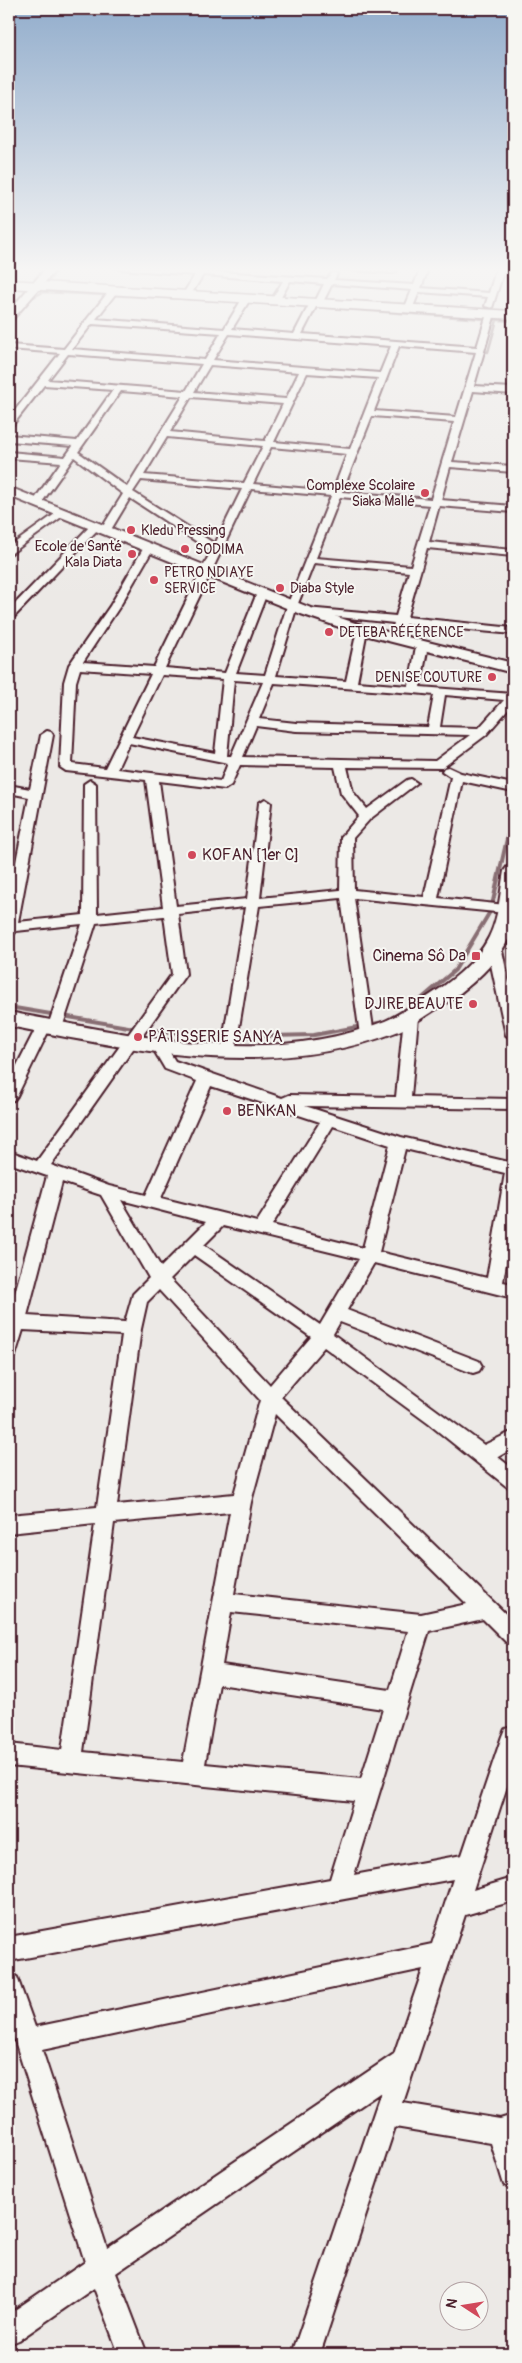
<svg xmlns="http://www.w3.org/2000/svg" width="522" height="2363" viewBox="0 0 522 2363" font-family="Pangolin,sans-serif">
  <style>
    .lines { fill: none; stroke-linecap: round; stroke-linejoin: round }
    .stream-far1 { stroke: #886e73; stroke-width: 2.5 }
    .stream { stroke: #886e73; stroke-width: 4 }
    .minor-casing { stroke: #4a1f2b; stroke-width: 4 }
    .secondary-casing { stroke: #4a1f2b; stroke-width: 4 }
    .trunk-casing { stroke: #4a1f2b; stroke-width: 3 }
    .minor { fill: #f6f6f2; fill-rule: evenodd }
    .secondary { fill: #f6f6f2; fill-rule: evenodd }
    .trunk { fill: #f6f6f2; fill-rule: evenodd }
    .poi-dot { fill: #d1495b; stroke: #f6f6f2; stroke-width: 2 }
    .labels { text-anchor: middle; dominant-baseline: central; stroke-width: 4; stroke-linejoin: round; paint-order: stroke }
    .far-poi-label { font-size: 14px; fill: #4a1f2b; stroke: #f6f6f2; text-anchor: start }
    .poi-label { font-size: 16px; fill: #4a1f2b; stroke: #f6f6f2; text-anchor: start }
  </style>
  <rect width="100%" height="100%" fill="#ece9e6"/>
  <filter id="ink" filterUnits="userSpaceOnUse"><feTurbulence type="fractalNoise" baseFrequency=".02" numOctaves="2"/><feDisplacementMap in="SourceGraphic" scale="10" xChannelSelector="R" yChannelSelector="G"/><feConvolveMatrix kernelMatrix="1 2 1 2 8 2 1 2 1" color-interpolation-filters="sRGB"/></filter>
  <g filter="url(#ink)">
    <g class="lines">
      <path class="stream-far1" d="M23,281L40,282
        M33,281L46,267
        M47,283L60,267
        M120,287L458,307
        M23,307L32,298L43,292L226,301L513,321
        M9,323L16,315
        M478,351L488,352L497,320"/>
      <path class="stream" d="M9,1007L134,1028L220,1037L314,1035L389,1021
        M412,1007L455,970L491,910L513,812"/>
      <g class="minor-casing">
        <path id="minor" d="M116,267L198,270L200,267H208L205,271L327,279L333,272L337,274L334,280L414,285L421,267H429L421,288L489,293L497,267H505L492,308L485,306L488,297L419,292L413,307L409,309L405,307L412,290L332,284L323,302L319,304L315,302L324,284L290,281L279,301H276L272,299L283,281L203,275L190,296H187L183,294L195,275L120,269Z
          M334,267H369L397,271L393,273L338,269Z
          M109,291L116,293L96,319L224,329L242,299H245L249,301L232,329L294,334L309,305L313,303L317,305L302,334L477,347L486,317L490,315L494,317L474,386L513,388V394L473,391L452,462L513,466V472L450,467L441,500L513,506V512L439,506L429,542L513,550V556L427,548L407,617L513,628V634L405,624L401,639L395,642L389,639L394,623L302,613L301,611L306,608L396,616L409,572L314,563L297,606L276,676L346,681L357,630L362,627L367,630L357,682L409,686L416,646L422,643L428,646L420,687L513,694V704L486,735L442,768L347,767L353,792L367,809L407,780L411,779L417,783L370,819L353,838L354,890L424,897L451,777L442,771L444,768L448,767L461,773L513,784V792L462,781L438,898L506,905L513,909L506,913L354,898L374,1035L367,1040L360,1035L341,898L259,906L235,1052L228,1057L221,1052L245,907L178,914L186,974L51,1165L109,1186L146,1195L197,1081L165,1069L152,1047L159,1042L164,1043L175,1061L282,1098L289,1095L396,1097L404,1017L411,1012L418,1017L411,1097L513,1099V1109L305,1106L401,1137L513,1163V1220L503,1282L513,1284V1298L374,1263L347,1310L479,1361L482,1366L479,1371L473,1373L467,1371L340,1322L333,1334L484,1445L513,1431V1448L498,1457L513,1469V1488L506,1486L429,1424L324,1347L281,1397L513,1621V1645L506,1642L483,1619L429,1631L354,1875L462,1855L502,1736L505,1729L513,1726V1768L473,1890L513,1878V1901L465,1915L403,2103L500,2119L513,2115V2189L504,2185L491,2143L395,2127L320,2354H292L381,2092L116,2273L147,2354H119L94,2288L19,2340L9,2344V2314L85,2262L9,2022V1973L17,1977L35,2027L432,1944L453,1879L9,1961V1937L330,1879L354,1801L9,1766V1744L62,1750L95,1524L9,1533V1515L97,1507L122,1335L23,1330L15,1356L9,1358V1315L47,1176L9,1163V1151L37,1161L172,974L164,916L96,923L62,1028L55,1033L49,1030L17,1096L14,1100L9,1101V1081L37,1026L44,1021L49,1023L82,924L16,931L14,934L9,935V897L29,797L9,793V785L30,789L41,735L47,731L51,732L53,735L18,922L83,915L84,784L90,780L96,784L97,914L163,907L146,780L66,771L60,767L64,682L69,665L110,606L143,549L148,546L153,549L120,606L83,662L154,667L211,551L130,498L109,533H101L100,531L123,494L74,457L40,505H34L32,503L61,462L9,458V452L65,457L73,446L9,441V435L77,441L113,390L44,385L12,426L9,427V418L60,353L9,349V345L64,349ZM92,324L221,333L205,360L72,349ZM229,334L391,346L380,373L213,360ZM399,346L476,352L456,417L374,411ZM68,354L202,364L186,391L48,380ZM210,365L299,372L286,399L194,392ZM307,373L378,378L350,449L274,442ZM121,391L183,396L127,487L78,452ZM191,397L283,404L265,441L170,432ZM372,416L454,422L431,499L342,492ZM167,437L263,446L244,483L144,475ZM271,447L347,454L333,491L253,484ZM141,480L242,489L215,544L133,492ZM251,489L331,496L287,606L265,675L236,673L267,593L262,590L257,593L225,673L165,668ZM340,497L430,505L411,566L316,558ZM80,669L151,674L105,768L72,764L76,682ZM162,675L223,679L215,753L132,737ZM234,680L263,682L231,756H227ZM274,683L414,693L434,695L428,727L296,723L259,719ZM445,695L504,700L479,728L440,727ZM256,726L296,731L470,735L435,761L243,757ZM129,743L228,763L221,781L117,769ZM240,765L335,767L341,793L359,816L341,837L340,890L260,898L271,803L265,799L259,803L247,899L176,906L159,781L225,789L231,785ZM211,1086L320,1122L257,1222L161,1198ZM333,1126L390,1145L363,1248L272,1225ZM405,1149L505,1173L487,1278L379,1252ZM62,1182L101,1195L149,1278L133,1294L125,1322L27,1316ZM121,1200L206,1222L161,1267ZM223,1226L359,1259L320,1325L204,1245ZM194,1255L311,1337L270,1385L170,1279ZM159,1290L260,1400L234,1494L117,1505L141,1329L147,1302ZM275,1414L467,1604L421,1614L234,1594L251,1502ZM230,1512L183,1762L83,1752L114,1523ZM231,1612L408,1631L390,1690L222,1665ZM219,1684L383,1709L361,1779L205,1764ZM423,1969L394,2054L107,2248L42,2050Z
          M59,511L67,513L9,555V547Z
          M91,525L100,527L13,618L9,619V610Z
          M500,932H513V940L495,939L493,936L495,933Z
          M494,942L501,946L513,1002V1040L506,1035L487,946Z"/>
      </g>
      <g class="secondary-casing">
        <path id="secondary" d="M47,267H58L13,319L9,320V311Z
          M9,487L311,608L367,627L513,663V673L357,633L301,614L9,496Z
          M513,865C514,883 516,908 513,926C506,958 465,992 438,1008C426,1015 413,1025 399,1031C272,1081 138,1051 9,1026V1012C131,1035 265,1069 385,1021C397,1016 409,1007 421,1001C447,985 475,965 489,937C499,917 500,893 504,871L507,867Z"/>
      </g>
      <g class="trunk-casing">
        <path id="trunk" d="M9,280L513,311V319L9,288Z"/>
      </g>
      <use href="#minor" class="minor"/>
      <use href="#secondary" class="secondary"/>
      <use href="#trunk" class="trunk"/>
    </g>
  </g>
  <linearGradient id="sky" x2="0" y2="1"><stop stop-color="#92adcc"/><stop offset="0.45" stop-color="#f6f5f4"/><stop offset="1" stop-color="#f6f5f4" stop-opacity="0"/></linearGradient>
  <rect width="522" height="598" fill="url(#sky)"/>
  <g class="poi-dot">
    <circle cx="425" cy="493" r="5"/>
    <circle cx="131" cy="530" r="5"/>
    <circle cx="185" cy="549" r="5"/>
    <circle cx="132" cy="554" r="5"/>
    <circle cx="154" cy="580" r="5"/>
    <circle cx="280" cy="588" r="5"/>
    <circle cx="329" cy="632" r="5"/>
    <circle cx="492" cy="677" r="5"/>
    <circle cx="192" cy="855" r="5"/>
    <rect x="471" y="951" width="10" height="10" rx="2.5"/>
    <circle cx="473" cy="1004" r="5"/>
    <circle cx="138" cy="1037" r="5"/>
    <circle cx="227" cy="1111" r="5"/>
  </g>
  <g class="labels">
    <g class="far-poi-label">
      <text x="415" y="485" text-anchor="end">Complexe Scolaire<tspan x="415" dy="16">Siaka Mallé</tspan></text>
      <text x="141" y="530">Kledu Pressing</text>
      <text x="122" y="546" text-anchor="end">Ecole de Santé<tspan x="122" dy="16">Kala Diata</tspan></text>
      <text x="195" y="549">SODIMA</text>
      <text x="164" y="572">PETRO NDIAYE<tspan x="164" dy="16">SERVICE</tspan></text>
      <text x="290" y="588">Diaba Style</text>
      <text x="339" y="632">DETEBA RÉFÉRENCE</text>
      <text x="482" y="677" text-anchor="end">DENISE COUTURE</text>
    </g>
    <g class="poi-label">
      <text x="202" y="855">KOFAN [1er C]</text>
      <text x="466" y="956" text-anchor="end">Cinema Sô Da</text>
      <text x="463" y="1004" text-anchor="end">DJIRE BEAUTE</text>
      <text x="148" y="1037">PÂTISSERIE SANYA</text>
      <text x="237" y="1111">BENKAN</text>
    </g>
  </g>
  <rect width="522" height="2363" fill="none" stroke="#f6f6f2" stroke-width="30"/>
  <rect x="15" y="15" width="492" height="2333" fill="none" stroke="#4a1f2b" stroke-width="2" filter="url(#ink)"/>
  <g transform="translate(464 2306) rotate(282)"><circle r="24" fill="#f6f6f2" stroke="#b1a0a2"/>
  <path d="M0-4L9 19L0 12L-9 19Z" fill="#d1495b"/>
  <text y="-8" font-size="14" font-weight="bold" text-anchor="middle" fill="#4a1f2b">N</text>
  </g>
</svg>
